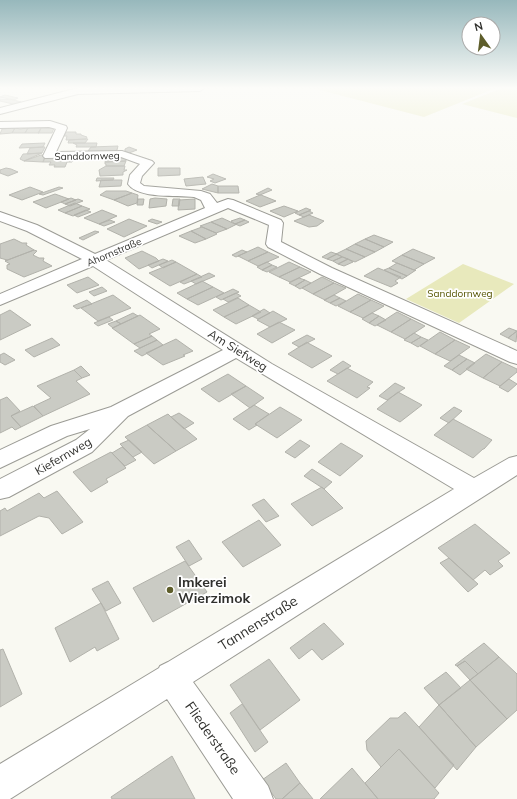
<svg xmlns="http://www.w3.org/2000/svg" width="517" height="799" viewBox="0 0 517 799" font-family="Mulish,sans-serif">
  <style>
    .green { fill: #e8e9bc }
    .building { fill: #cacbc4; stroke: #b2b2ab }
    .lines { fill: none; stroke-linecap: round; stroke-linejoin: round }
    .minor-casing { stroke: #9b9b95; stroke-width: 2 }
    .minor { fill: #fff; fill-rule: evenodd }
    .poi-dot { fill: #5e5e2b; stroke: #fff; stroke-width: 1.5 }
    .labels { text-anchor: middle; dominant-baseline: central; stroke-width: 3.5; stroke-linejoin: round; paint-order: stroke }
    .far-street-label { font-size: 10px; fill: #30302d; stroke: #fff }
    .far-park-label { font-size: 10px; fill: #555400; stroke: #fff }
    .street-label { font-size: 12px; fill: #30302d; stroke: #fff }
    .near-poi-label { font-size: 14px; font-weight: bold; fill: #30302d; stroke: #fff; text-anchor: start }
    .near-street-label { font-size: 14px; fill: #30302d; stroke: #fff }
  </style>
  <rect width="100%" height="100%" fill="#f9f9f2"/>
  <path class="green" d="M312,88H496L424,117Z
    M502,88L517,90V118L462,104Z
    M463,264L514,284L459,323L406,299Z"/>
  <path class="building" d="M5,95L18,98L14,100L0,97Z
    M0,99L14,100L21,102L13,104L0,101Z
    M15,128L20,129L28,128L25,133H12Z
    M15,128L12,133L0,134L2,129Z
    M28,128H41L39,133H25Z
    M41,128H54L52,133H38Z
    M66,132H76V134H81V135L87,137L86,139L66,140L67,136H64Z
    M86,139H88L85,143H68L69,140Z
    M45,143L43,147L19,148L22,144Z
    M73,143H97L96,147H76L77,145Z
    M118,146L117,150L112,152L95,153L88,151L91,147Z
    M43,147H45L42,153L27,154L30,148Z
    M129,147L137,150L129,153L125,151V149Z
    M42,153L24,161L20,159L23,154Z
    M41,155H45L43,162L24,161Z
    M107,156H118V158H126V161L105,162Z
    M57,157V159H73L72,162H67L65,167H54L55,165H49L51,162H43L45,158Z
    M126,161L124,166H106V164H105V162Z
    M106,166H125L124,170H127L123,172V175L100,176L99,170Z
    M6,168L11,169L18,172L8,176L0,173V170Z
    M158,168H180V175L158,176Z
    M213,174L226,179L215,183L210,181L214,179L207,177Z
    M203,177L206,184L186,186L184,179Z
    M97,178H114L113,180L96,181Z
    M101,180H122L121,186L99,187Z
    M212,184L218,186V193L202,189Z
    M218,186H238L239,193H218Z
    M30,187L43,192L22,200L9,195Z
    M59,187L63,188L43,195L39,194Z
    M268,188L272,190L260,195L256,194Z
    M106,191H126L132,193L114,200L100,195Z
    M132,193L138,195L137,203L128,206L114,200Z
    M55,194L69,199L46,208L33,202Z
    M260,195H261L276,201L260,207L246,201Z
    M71,198L76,200L65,204L61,202Z
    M155,198L167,199L166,206L149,208L150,199Z
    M78,199L83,201L70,206L65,204Z
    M138,199H144L143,205H137Z
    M173,199H180L179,206H172Z
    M195,199V209L178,210L179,200Z
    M75,203L82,206L65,213L58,210Z
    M82,206L90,209L73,216L65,213Z
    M284,206L298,211L284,217L270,211Z
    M306,208L311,210L299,215L295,213Z
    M86,210L91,212L78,217L74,215Z
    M102,210L117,216L99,224L84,218Z
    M309,211L313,213L304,217L299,215Z
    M309,215L324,221L317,226L309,227L294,221Z
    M222,218L235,224H237L227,229L211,222Z
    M240,218L245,220L235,224L231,221Z
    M129,219L147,226L124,237L107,229Z
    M152,219L162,222L157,224L148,221Z
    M110,220L115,222L104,226L99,224Z
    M245,220L249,222L240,226L235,224Z
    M211,222L227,229L216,233L200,226Z
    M202,227L216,233L217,234L206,239L191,231Z
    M95,231L99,232L83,240L79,238Z
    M191,231L206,239L195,243L179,236Z
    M374,235L393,242L384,247L365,239Z
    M14,239L22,243H27L26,245L34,250L5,261L7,260L0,258V244Z
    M365,239L384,247L375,252L355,244Z
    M355,244L375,252L365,257L346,249Z
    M258,247L268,252L248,261L238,256Z
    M346,249L365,257L355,262L336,254Z
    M413,249L435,258L424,264L402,255Z
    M34,250L37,251L33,255L39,258H44L43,261L52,266L24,277L7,269V265L10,264L5,261Z
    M242,250L247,252L236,257L232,255Z
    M142,251L156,258L159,261L139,269L125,258Z
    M268,252L279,257L258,266L248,261Z
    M331,252L337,254L327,259L322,257Z
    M337,254L342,257L333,261L327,259Z
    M402,255L424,264L414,270L392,261Z
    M342,257L348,259L338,264L333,261Z
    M163,259L168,261L152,268L148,265Z
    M348,259L353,262L344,266L338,264Z
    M172,260L176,262L163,268L159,265Z
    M176,262L197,274L170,286L149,273Z
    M267,262L272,265L262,270L257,267Z
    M289,262L300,267L279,277L269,272Z
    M397,263L414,270H416L407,276L389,268Z
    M272,265L277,267L267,272L262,270Z
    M300,267L311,272L290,282L279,277Z
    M378,268L401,277L395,281L398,283L391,287L364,276Z
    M389,268L407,276L402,279L384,270Z
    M209,273L215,276L196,284L191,281Z
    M197,274L202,277L184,284L180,282Z
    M88,277L99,285L77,293L67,285Z
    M322,277L334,283L313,294L302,288Z
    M299,278L305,280L295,286L289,283Z
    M305,280L311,283L300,289L295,286Z
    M202,281L213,287L187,299L177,293Z
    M334,283L346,288L325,300L313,294Z
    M102,287L107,291L94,296L89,292Z
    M213,287L224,293L198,305L187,299Z
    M233,289L239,292L221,300L216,297Z
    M236,293L241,296L228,302L223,299Z
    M358,294L371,300L350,312L338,306Z
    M113,295L131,308L98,321L81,308Z
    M334,295L340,298L330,303L324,300Z
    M238,298L249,305L224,317L213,310Z
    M340,298L346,301L336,306L330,303Z
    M87,300L92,304L77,309L73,306Z
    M371,300L384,306L363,318L350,312Z
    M249,305L261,312L236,324L224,317Z
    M264,309L270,313L258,319L252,316Z
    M10,310L31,325L0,340V315Z
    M273,311L287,319L270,327L257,320Z
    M397,312L411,319L391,332L377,325Z
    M133,313L138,316L121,324L116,321Z
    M372,313L379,316L369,323L362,319Z
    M140,315L160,329L149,334L152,336L134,344L112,328Z
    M379,316L386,320L375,326L369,323Z
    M109,317L113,320L98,326L94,323Z
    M411,319L425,326L405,339L391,332Z
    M116,321L121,324L113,328L108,324Z
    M279,322L295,330L272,343L257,334Z
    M509,328L517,331L508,338L500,334Z
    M517,331L516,342L508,338Z
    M440,332L455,340L435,354L420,346Z
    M414,333L421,337L411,343L404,340Z
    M307,335L315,339L299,347L292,343Z
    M152,336L157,340L140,348L134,344Z
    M421,337L428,340L418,347L411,343Z
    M52,338L60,345L34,357L25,350Z
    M176,339L193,351L183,355L185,356L163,365L146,353Z
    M157,340L163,345L142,356L134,351Z
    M455,340L470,347L450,361L435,354Z
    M307,342L308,343L332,356L312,368L288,354Z
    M4,353L15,360L5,365L0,362V355Z
    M486,354L502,362L483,378L466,369Z
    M459,355L467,359L452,370L444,366Z
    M467,359L475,363L460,375L452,370Z
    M343,361L351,366L338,374L330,370Z
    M502,362L517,369V372L500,386L483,378Z
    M81,366L90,375L82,378L74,370Z
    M347,368L373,382L367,387L370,388L357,398L327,381Z
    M74,370L82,378L76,381L90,394L43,416L34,406L51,398L37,386Z
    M228,374L246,386L219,402L201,389Z
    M509,379L517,384L508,392L499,387Z
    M395,383L405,388L387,400L379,396Z
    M246,386L264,398L250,408L231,394Z
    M398,392L422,405L400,422L377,409Z
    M7,397L20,411L11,416L21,427L15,430L12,427L0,433V400Z
    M254,405L269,414L255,424L257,425L249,430L233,419Z
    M33,406L43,416L21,427L11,416Z
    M280,407L302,420L277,438L255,424Z
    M454,407L462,411L449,423L440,418Z
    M179,413L194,423L184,429L171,417Z
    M168,414L171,417L197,439L176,451L147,425Z
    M453,419L492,440L484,449H483L473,458L434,435Z
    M147,425L176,451L154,464L125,437Z
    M129,440L142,452L133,457L120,444Z
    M300,440L310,446L295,458L285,452Z
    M341,443L363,456L340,476L318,462Z
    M122,447L136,460L125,466L112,453Z
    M111,452L126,468L106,479L108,482L91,492L73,472Z
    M312,469L332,482L324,489L304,476Z
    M322,487L343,508L312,526L291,504Z
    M57,491L83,522L62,534L49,518L39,516L0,536V511L5,508L7,511L39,493L44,498Z
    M264,499L279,516L266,522L252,505Z
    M259,520L281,545L243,567L222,542Z
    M475,524L510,553L498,561L503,566L490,575L485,570L473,580L438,548Z
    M189,540L202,559L189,566L176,547Z
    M449,558L478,584L468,592L440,563Z
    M185,561L207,592L153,622L133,588Z
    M108,581L121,603L106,611L92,589Z
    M101,603L119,639L97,651L95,647L70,662L55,628Z
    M324,623L344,644L322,660L312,649L299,659L290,648Z
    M484,643L499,657L478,674L465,661L457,666L455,665Z
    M3,649L22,694L0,707V650Z
    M499,657L517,674V710L507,719L470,680Z
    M269,659L300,700L260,730L230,685Z
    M465,661L478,674L470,680L457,666Z
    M446,672L461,688L439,705L424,688Z
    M470,680L507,719L476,747L439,705Z
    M242,704L268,742L255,752L230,713Z
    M439,705L476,747L457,770L419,727Z
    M405,712L454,765L435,788L399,749L381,767L367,750L366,741L390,718H398Z
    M399,749L439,793L434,799H378L365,783Z
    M172,756L195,799H112L111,797Z
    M286,763L300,783L282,799H276L262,780Z
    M352,768L378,799H320Z
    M300,783L313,799H282Z"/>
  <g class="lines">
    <g class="minor-casing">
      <path id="minor" d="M78,88H204L200,91L78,94L0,114V108Z
        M50,121L66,126L67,128L56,152L122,151L152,161L154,163L142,176L140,183L144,186L201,191L210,194L217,203L228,199L233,200L281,220L283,223L281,242L332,268L517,351V364L510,362L320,274L268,247L266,244L269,225L228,208L106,260L272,364L474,478L509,458L517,456V475L193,682L268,786L273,799H233L167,699L10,799H0V764L159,668L160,666L168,662L454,489L236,358L128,416L92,452L9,497L0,499V479L76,440L90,429L67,436L0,468V450L51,426L111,407L223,350L93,266L0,305V294L82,259L27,231L0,221V212L37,225L95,254L205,208L201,200L194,197C177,195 138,199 128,184L130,175L140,164L121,157L45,158L43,156L56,129L49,127L0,128V122Z"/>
    </g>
    <use href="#minor" class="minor"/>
  </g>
  <linearGradient id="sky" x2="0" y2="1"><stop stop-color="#97b8bc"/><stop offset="0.44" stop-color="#fcfcf9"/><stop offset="1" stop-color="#fcfcf9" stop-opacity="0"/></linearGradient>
  <rect width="517" height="200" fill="url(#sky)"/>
  <circle class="poi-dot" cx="170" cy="590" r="4"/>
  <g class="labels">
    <g class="far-street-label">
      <text transform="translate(87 156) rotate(-1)">Sanddornweg</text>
      <text transform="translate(114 252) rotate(-23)">Ahornstraße</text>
    </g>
    <g class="far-park-label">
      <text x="460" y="293">Sanddornweg</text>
    </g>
    <g class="street-label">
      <text transform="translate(238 350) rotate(32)">Am Siefweg</text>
      <text transform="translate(63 456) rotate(-30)">Kiefernweg</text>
    </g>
    <g class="near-poi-label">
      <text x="178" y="582">Imkerei<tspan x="178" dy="16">Wierzimok</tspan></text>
    </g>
    <g class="near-street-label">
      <text transform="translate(258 623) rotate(-32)">Tannenstraße</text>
      <text transform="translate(213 738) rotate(55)">Fliederstraße</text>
    </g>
  </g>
  <g transform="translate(481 36) rotate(346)"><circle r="19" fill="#ffffff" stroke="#acacab"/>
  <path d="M0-3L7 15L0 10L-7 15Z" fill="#5e5e2b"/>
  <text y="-6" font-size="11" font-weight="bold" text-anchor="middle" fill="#30302d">N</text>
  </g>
</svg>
